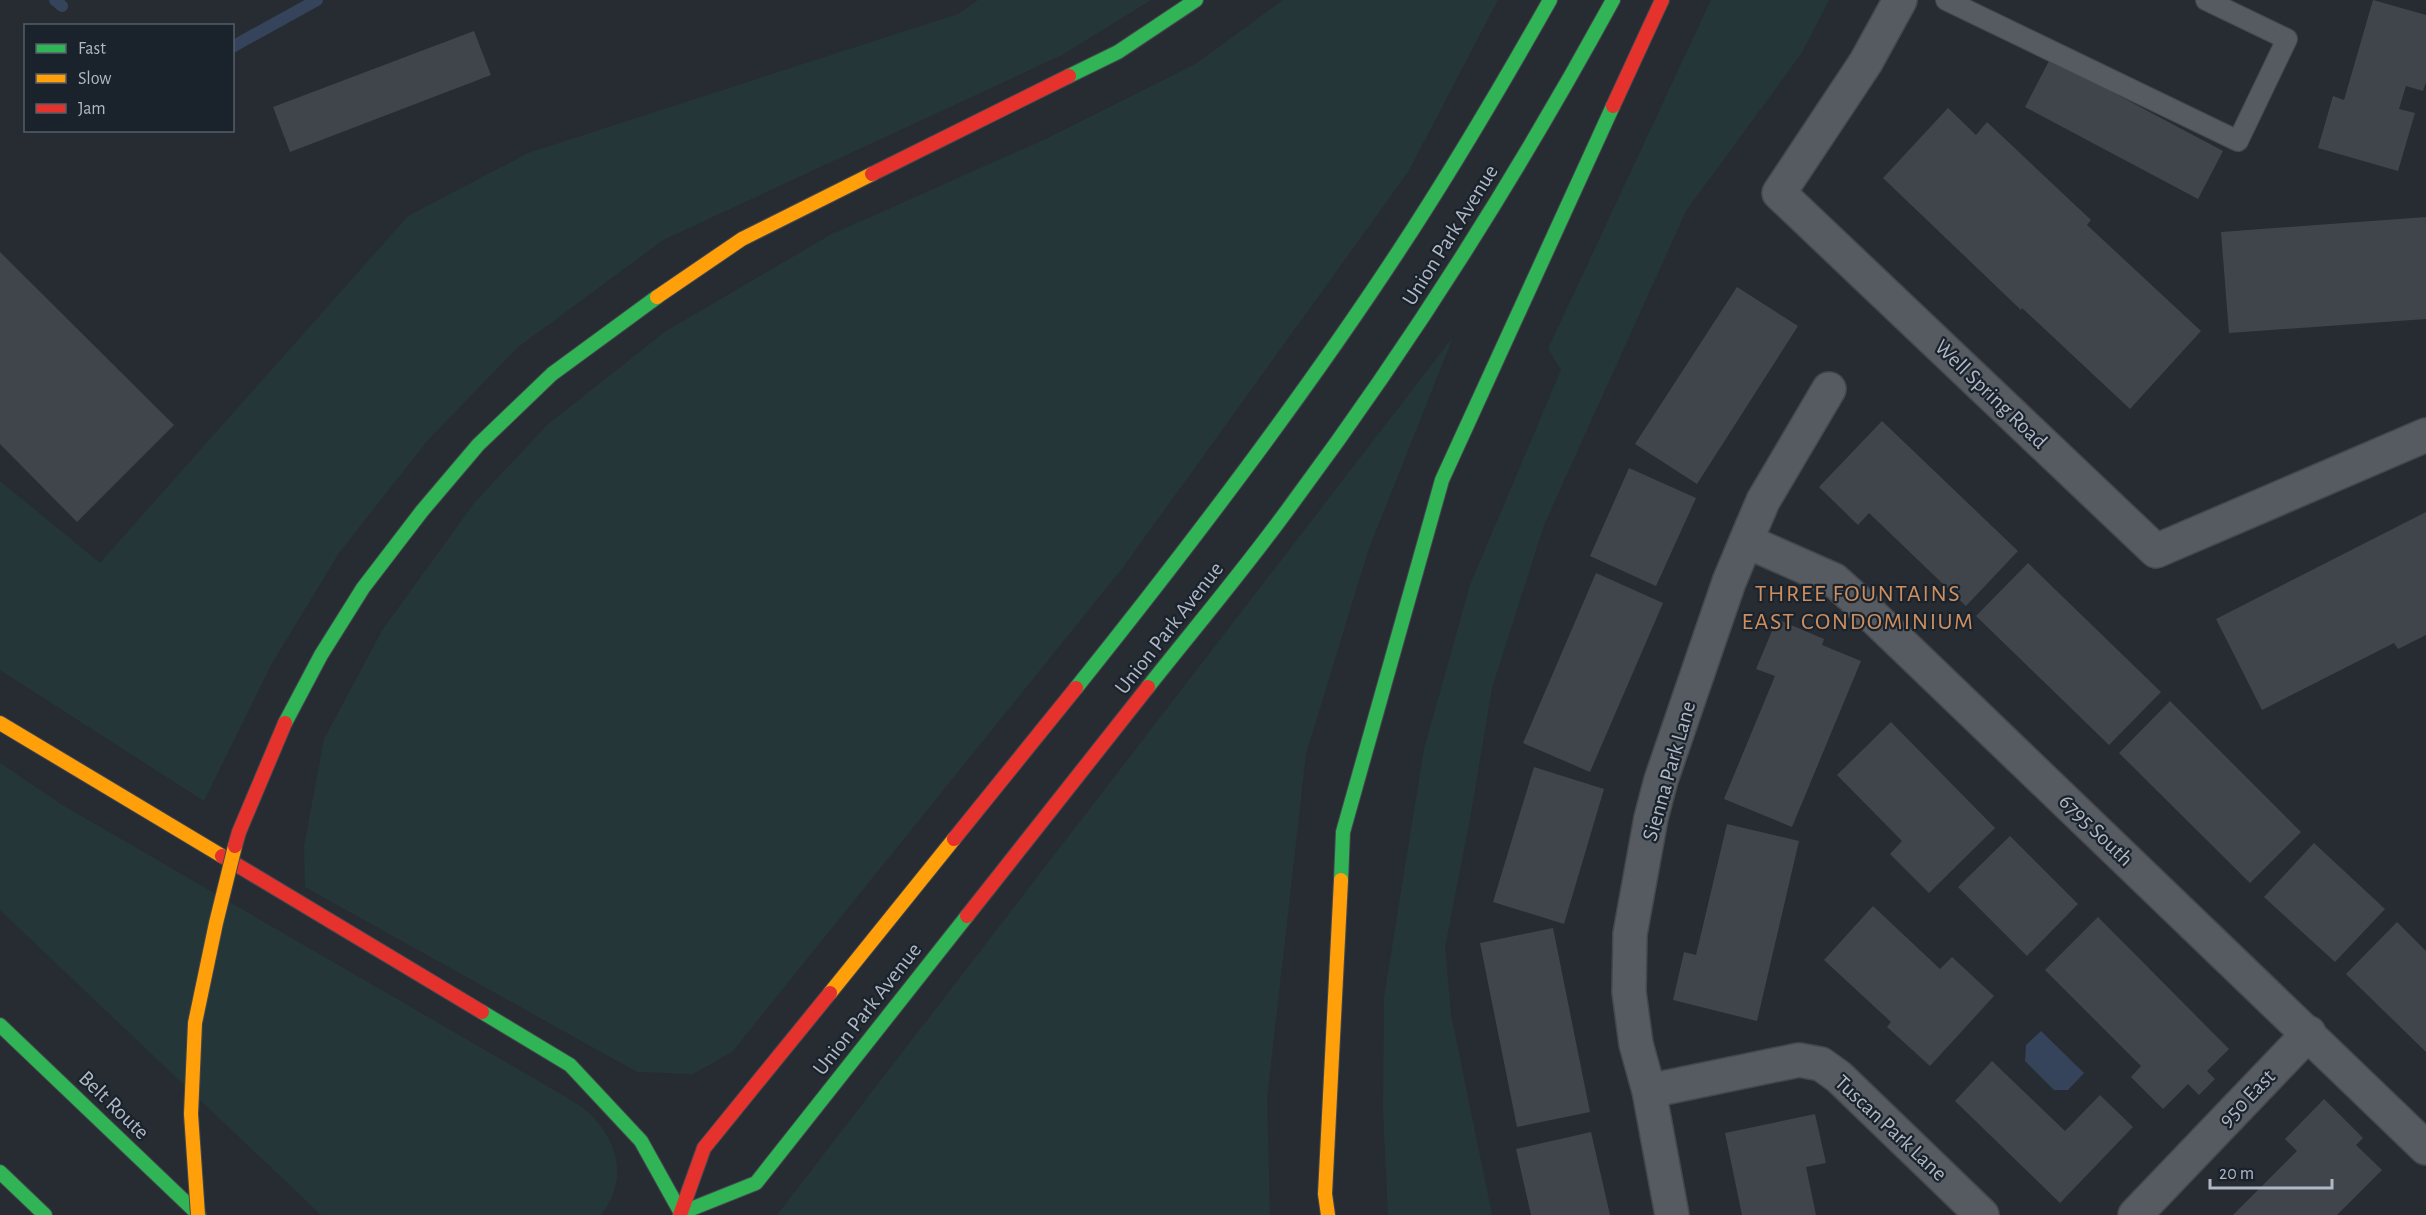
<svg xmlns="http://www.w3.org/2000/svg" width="2426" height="1215" viewBox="0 0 2426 1215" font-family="'Alegreya Sans',sans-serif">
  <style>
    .green { fill: #243638 }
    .water { fill: #35445a }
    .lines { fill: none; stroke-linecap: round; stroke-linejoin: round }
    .stream { stroke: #35445a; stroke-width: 12 }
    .building { fill: #40454b }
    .lane-casing { stroke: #44484d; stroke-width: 22 }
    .street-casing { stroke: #44484d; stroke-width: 36 }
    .fast-casing { stroke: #43484f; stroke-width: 16 }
    .slow-casing { stroke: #43484f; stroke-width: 16 }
    .jam-casing { stroke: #43484f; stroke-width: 16 }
    .lane { stroke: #565a61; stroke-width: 20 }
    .street { stroke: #565a61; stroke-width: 33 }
    .fast { stroke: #30b455; stroke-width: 14 }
    .slow { stroke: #ff9f0a; stroke-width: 14 }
    .jam { stroke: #e5322d; stroke-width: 14 }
    .slow-bridge-casing { stroke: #43484d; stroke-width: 16; stroke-linecap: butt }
    .jam-bridge-casing { stroke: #43484d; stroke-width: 16; stroke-linecap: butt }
    .slow-bridge { stroke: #ff9f0a; stroke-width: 14 }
    .jam-bridge { stroke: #e5322d; stroke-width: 14 }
    .labels { text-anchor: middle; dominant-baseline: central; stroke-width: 4.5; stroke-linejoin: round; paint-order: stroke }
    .street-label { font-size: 22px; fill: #afb8c4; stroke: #1a222c }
    .neighbourhood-label { font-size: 24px; letter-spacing: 1.5px; fill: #ce8f60; stroke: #1a222c }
  </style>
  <rect width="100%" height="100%" fill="#262c32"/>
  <path class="green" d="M978,0H1151L1062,55L663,240L517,348L427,441L339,553L271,665L204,801L0,670V481L100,563L408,216L528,153L958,14Z
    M1283,0H1498L1408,172L1124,566L732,1052L693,1074L637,1072L305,887L304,846L324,739L383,629L475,502L547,425L666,331L830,235L1048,138L1197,63Z
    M1711,0H1829L1801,54L1686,211L1544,525L1492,688L1470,819L1445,947L1451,1014L1492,1215H1388L1383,1110L1384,997L1424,749L1470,585L1561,370L1548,349Z
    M1453,337L1368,551L1306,754L1267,1099L1270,1215H777Z
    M0,763L64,806L566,1097C575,1103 586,1109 593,1117C620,1146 627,1182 601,1215H321L0,910Z"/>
  <path class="water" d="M2041,1031L2084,1073L2068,1090H2054L2025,1061L2026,1045Z"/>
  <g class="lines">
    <path class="stream" d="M55,0L62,6
      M232,47L317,0"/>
  </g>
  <path class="building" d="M2373,0L2426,15V82L2423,91L2406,86L2399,109L2415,113L2398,171L2318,148L2333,96L2344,100Z
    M474,31L491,75L290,152L273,107Z
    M2050,59L2223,151L2198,199L2025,107Z
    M1948,108L1976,135L1987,122L2091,220L2087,225L2201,331L2130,409L2022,308L2021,310L1883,178Z
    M2426,217V319L2229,333L2221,232Z
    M0,252L174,425L77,522L0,444Z
    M1737,287L1798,326L1697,484L1635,444Z
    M1882,421L2018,551L1966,606L1869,513L1858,525L1819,487Z
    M1629,468L1696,498L1656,586L1590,556Z
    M2426,512V635L2398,649L2394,643L2262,710L2216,619Z
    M2028,563L2161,692L2109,745L1976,616Z
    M1596,573L1663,603L1590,772L1523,743Z
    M1777,619L1824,639L1822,645L1861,661L1792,827L1724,799L1775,676L1756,669Z
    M2170,701L2301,832L2250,883L2119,753Z
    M1891,722L1995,828L1929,893L1890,854L1902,841L1837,775Z
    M1534,767L1604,789L1564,924L1493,902Z
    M1727,824L1799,841L1757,1021L1673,1000L1684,952L1696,955Z
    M2010,836L2078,904L2027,956L1958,887Z
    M2314,843L2385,909L2335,962L2264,897Z
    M1873,906L1940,969L1952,957L1994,996L1930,1066L1887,1027L1891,1022L1824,960Z
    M2098,917L2229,1049L2207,1071L2215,1079L2199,1095L2188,1084L2163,1109L2131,1077L2141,1066L2045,970Z
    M2397,922L2426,951V1052L2346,974Z
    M1553,928L1590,1112L1517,1127L1480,943Z
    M1992,1061L2065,1131L2100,1095L2133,1127L2060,1203L1955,1101Z
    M2324,1099L2363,1138L2356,1145L2382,1170L2337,1215H2233L2297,1151L2285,1139Z
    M1815,1114L1826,1163L1806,1167L1816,1215H1742L1725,1133Z
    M1591,1132L1610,1215H1531L1516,1149Z"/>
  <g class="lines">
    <g class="lane-casing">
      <path id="lane" d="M1946,0L2238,141L2287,39L2206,0"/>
    </g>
    <g class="street-casing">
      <path id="street" d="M1900,0L1866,62L1779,193L2156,551L2426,435
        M1746,541L1834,580L1854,598L2426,1148
        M1649,1091L1799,1060L1821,1064L1839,1077L1982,1215
        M1672,1215L1649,1091L1636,1044L1629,992L1630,934L1651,818L1661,780L1729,582L1746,541L1763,501L1829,389
        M2135,1215L2309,1033"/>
    </g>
    <g class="fast-casing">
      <path id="fast" d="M1069,76L1118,52L1196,0
        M1148,687C1197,625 1248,565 1294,501C1412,342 1518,174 1613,0
        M1076,688C1189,547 1299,403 1398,252C1452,170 1502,85 1550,0
        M285,723L321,655L363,588L422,511L478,445L552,374L657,297
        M1341,880L1343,832L1442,480L1613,106
        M482,1012L570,1065L641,1141L681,1213L685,1215
        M0,1025L199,1215
        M0,1172L45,1215
        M681,1213L756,1183L967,916"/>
    </g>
    <g class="slow-casing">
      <path id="slow" d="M657,297L742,239L872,174
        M0,723L222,856
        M830,993L954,839
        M1328,1215L1325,1194L1341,880"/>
    </g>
    <g class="jam-casing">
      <path id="jam" d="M1613,106L1662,0
        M872,174L1069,76
        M954,839L1076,688
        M222,856L482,1012
        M967,916L1148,687
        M680,1215L704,1148L830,993"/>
    </g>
    <use href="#lane" class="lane"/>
    <use href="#street" class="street"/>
    <use href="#fast" class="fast"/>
    <use href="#slow" class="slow"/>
    <use href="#jam" class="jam"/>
    <g class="slow-bridge-casing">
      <path id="slow-bridge" d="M198,1215L191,1114L195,1023L216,923L235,846"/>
    </g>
    <g class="jam-bridge-casing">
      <path id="jam-bridge" d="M235,846L239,832L285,723"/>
    </g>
    <use href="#slow-bridge" class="slow-bridge"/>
    <use href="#jam-bridge" class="jam-bridge"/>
  </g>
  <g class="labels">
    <g class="street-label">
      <text transform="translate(1450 235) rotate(-58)">Union Park Avenue</text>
      <text transform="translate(1991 394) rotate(44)">Well Spring Road</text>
      <text transform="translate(1169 628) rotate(-52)">Union Park Avenue</text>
      <text transform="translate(1669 771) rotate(-74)">Sienna Park Lane</text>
      <text transform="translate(2096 830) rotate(44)">6795 South</text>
      <text transform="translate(867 1009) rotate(-52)">Union Park Avenue</text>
      <text transform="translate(2247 1098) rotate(-46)">950 East</text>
      <text transform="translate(114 1105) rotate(44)">Belt Route</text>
      <text transform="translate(1891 1128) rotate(43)">Tuscan Park Lane</text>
    </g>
    <g class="neighbourhood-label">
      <text x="1858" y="594">THREE FOUNTAINS<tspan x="1858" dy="28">EAST CONDOMINIUM</tspan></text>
    </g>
  </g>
  <rect x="24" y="24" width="210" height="108" fill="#1a222c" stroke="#565e69" stroke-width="1.5"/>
  <rect x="36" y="44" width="30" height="9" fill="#30b455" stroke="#565e69" stroke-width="1.5"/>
  <text x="78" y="54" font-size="18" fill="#afb8c4">Fast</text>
  <rect x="36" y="74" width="30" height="9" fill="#ff9f0a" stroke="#565e69" stroke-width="1.5"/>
  <text x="78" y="84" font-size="18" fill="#afb8c4">Slow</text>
  <rect x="36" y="104" width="30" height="9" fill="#e5322d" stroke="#565e69" stroke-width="1.5"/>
  <text x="78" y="114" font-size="18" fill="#afb8c4">Jam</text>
  <path d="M2210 1179v9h122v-9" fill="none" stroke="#afb8c4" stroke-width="3"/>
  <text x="2219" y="1179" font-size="18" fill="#afb8c4" stroke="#1a222c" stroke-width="4.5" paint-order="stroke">20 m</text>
</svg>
